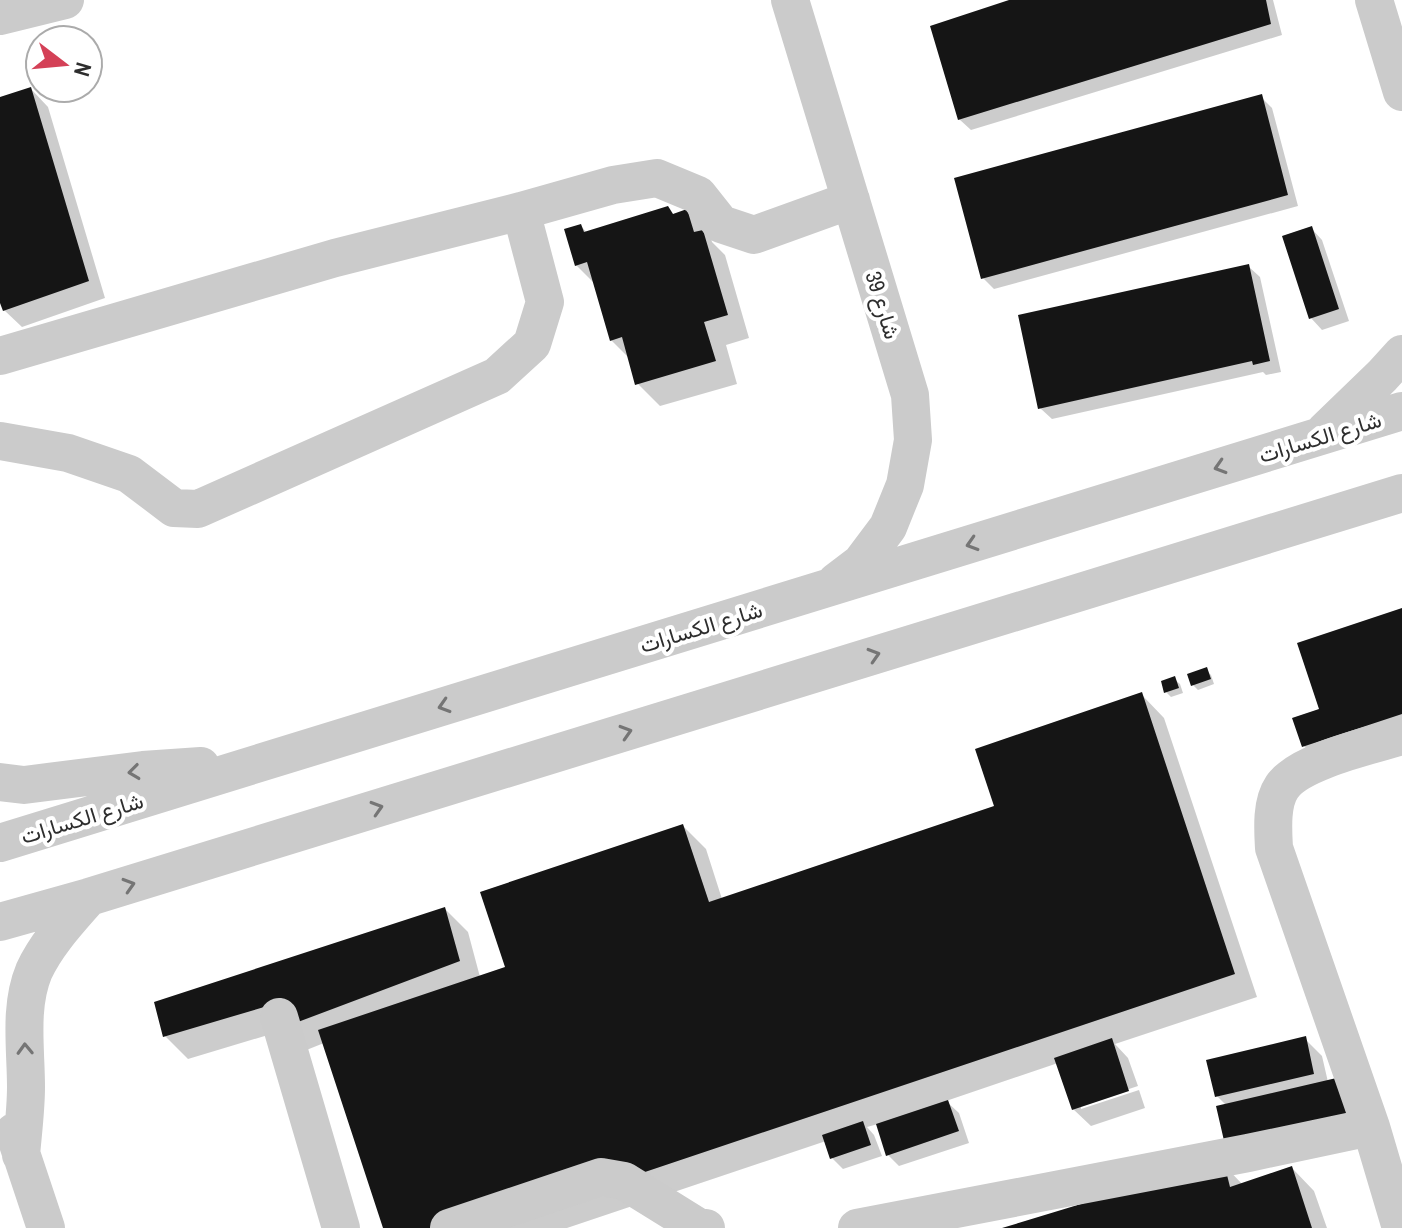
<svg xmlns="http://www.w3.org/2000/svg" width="1402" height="1228" viewBox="0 0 1402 1228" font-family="'Archivo Narrow',Vazirmatn,sans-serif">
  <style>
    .shadow { fill: #0003 }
    .building { fill: #151515 }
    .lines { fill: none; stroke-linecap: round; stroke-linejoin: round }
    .minor { stroke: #cbcbcb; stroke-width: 38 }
    .oneway { stroke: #757575 }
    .labels { text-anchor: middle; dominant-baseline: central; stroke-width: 8; stroke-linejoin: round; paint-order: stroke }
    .street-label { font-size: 22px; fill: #2e2e2e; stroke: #fff }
  </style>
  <rect width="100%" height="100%" fill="#fff"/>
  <path class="shadow" d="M1015,0H1273L1282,35L971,130L959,119Z
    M31,89L48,107L105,298L22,327L4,310L0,296V99Z
    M1261,97L1272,108L1298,206L994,289L983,278Z
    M687,211L710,234L712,242L725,255L749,338L726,345L737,384L660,406L637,383L630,359L611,340L595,284L576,265L581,226L587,233Z
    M1311,228L1322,240L1349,321L1322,330L1311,318Z
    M1248,266L1260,277L1281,372L1266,375L1263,372L1052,419L1040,408Z
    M1402,610V744L1327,769L1304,746L1321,710Z
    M1206,670L1211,675L1214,684L1198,690L1193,685Z
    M1174,679L1180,684L1183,693L1171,697L1166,692Z
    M1142,695L1164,718L1257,997L1115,1044L1128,1058L1138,1086L1081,1105V1109L1139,1090L1145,1108L1091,1126L1073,1109L1058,1063L946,1101L959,1113L969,1143L899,1166L888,1155L878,1124L867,1127L874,1135L882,1156L843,1169L832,1158L826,1141L567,1228H385L324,1043L299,1053L278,1032L188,1059L165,1036L445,909L468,932L480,977L507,968L683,826L706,849L722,899L996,807Z
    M1305,1039L1322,1056L1328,1082L1227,1106L1217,1096Z
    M1224,1165L1243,1185L1292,1168L1314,1191L1327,1228H1006Z"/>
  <path class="building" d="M1009,0H1266L1271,24L958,120L930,26Z
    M31,87L89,281L3,311L0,303V97Z
    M1262,94L1288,195L981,279L954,178Z
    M668,206L673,214L687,209L694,232L703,230L728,315L704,322L716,361L635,385L622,337L610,341L587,262L575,266L564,229L581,224L584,232Z
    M1312,226L1339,309L1309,319L1282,236Z
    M1249,264L1270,361L1253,365L1252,361L1038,409L1018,315Z
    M1402,608V714L1302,747L1292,718L1319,709L1297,643Z
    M1207,667L1211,679L1191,686L1187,674Z
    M1175,676L1179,688L1164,693L1161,681Z
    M1142,692L1235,974L478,1228H383L318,1030L505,967L480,892L683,824L709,902L994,806L975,749Z
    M445,907L460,961L274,1031L271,1005L163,1037L154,1002Z
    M1306,1036L1314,1074L1215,1097L1206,1060Z
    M1112,1038L1129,1091L1072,1110L1054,1058Z
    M1345,1076L1354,1115L1225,1145L1216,1106Z
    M948,1100L959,1131L886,1156L876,1124Z
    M863,1121L871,1145L830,1159L822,1135Z
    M1224,1163L1230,1187L1292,1166L1312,1228H1002L1186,1172Z"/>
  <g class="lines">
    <path class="minor" d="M790,0L910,395L913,440L905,485L888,527L861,563L836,582
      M1374,0L1402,92
      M0,16L65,0
      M0,356L335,258L521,211L613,185L657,178L698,195L721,224L754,235L851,200
      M1325,431L1382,376L1402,354
      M0,441L68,453L129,474L174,508L198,509L497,376L532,344L545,302L521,211
      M0,782L24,785L143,770L201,766
      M0,843L1402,411
      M0,922L89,897L1402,493
      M279,1017L341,1228
      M14,1132L46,1228
      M21,1155C23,1132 26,1109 26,1087C26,1049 19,1007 34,971C47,943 69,920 89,897
      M449,1228L601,1177L624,1181L698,1227L706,1228
      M857,1228L1248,1153L1371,1127
      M1401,1228L1371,1127L1274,848C1273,830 1271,803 1282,787C1299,761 1373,745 1402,736"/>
  </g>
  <defs><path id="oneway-chevron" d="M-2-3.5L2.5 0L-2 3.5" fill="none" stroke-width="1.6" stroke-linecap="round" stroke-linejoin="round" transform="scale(2)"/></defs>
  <g class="oneway">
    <use href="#oneway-chevron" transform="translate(1220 467) rotate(163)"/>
    <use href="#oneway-chevron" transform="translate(972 544) rotate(163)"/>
    <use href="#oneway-chevron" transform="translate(874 655) rotate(-17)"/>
    <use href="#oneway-chevron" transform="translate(444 706) rotate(163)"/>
    <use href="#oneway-chevron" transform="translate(626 732) rotate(-17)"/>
    <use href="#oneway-chevron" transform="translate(134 772) rotate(173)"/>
    <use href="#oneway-chevron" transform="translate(377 808) rotate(-17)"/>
    <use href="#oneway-chevron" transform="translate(129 885) rotate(-17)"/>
    <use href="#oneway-chevron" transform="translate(25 1049) rotate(-92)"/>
  </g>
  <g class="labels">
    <g class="street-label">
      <text transform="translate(883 305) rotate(73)">شارع 39</text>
      <text transform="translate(1320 437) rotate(-17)">شارع الكسارات</text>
      <text transform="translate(701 627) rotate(-17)">شارع الكسارات</text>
      <text transform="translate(82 818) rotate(-17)">شارع الكسارات</text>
    </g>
  </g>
  <g transform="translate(64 64) rotate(106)"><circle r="38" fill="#ffffff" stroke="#ababab" stroke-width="2"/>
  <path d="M0-6L14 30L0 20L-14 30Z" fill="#d44157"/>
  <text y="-12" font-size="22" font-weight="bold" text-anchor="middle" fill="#2e2e2e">N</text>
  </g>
</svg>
